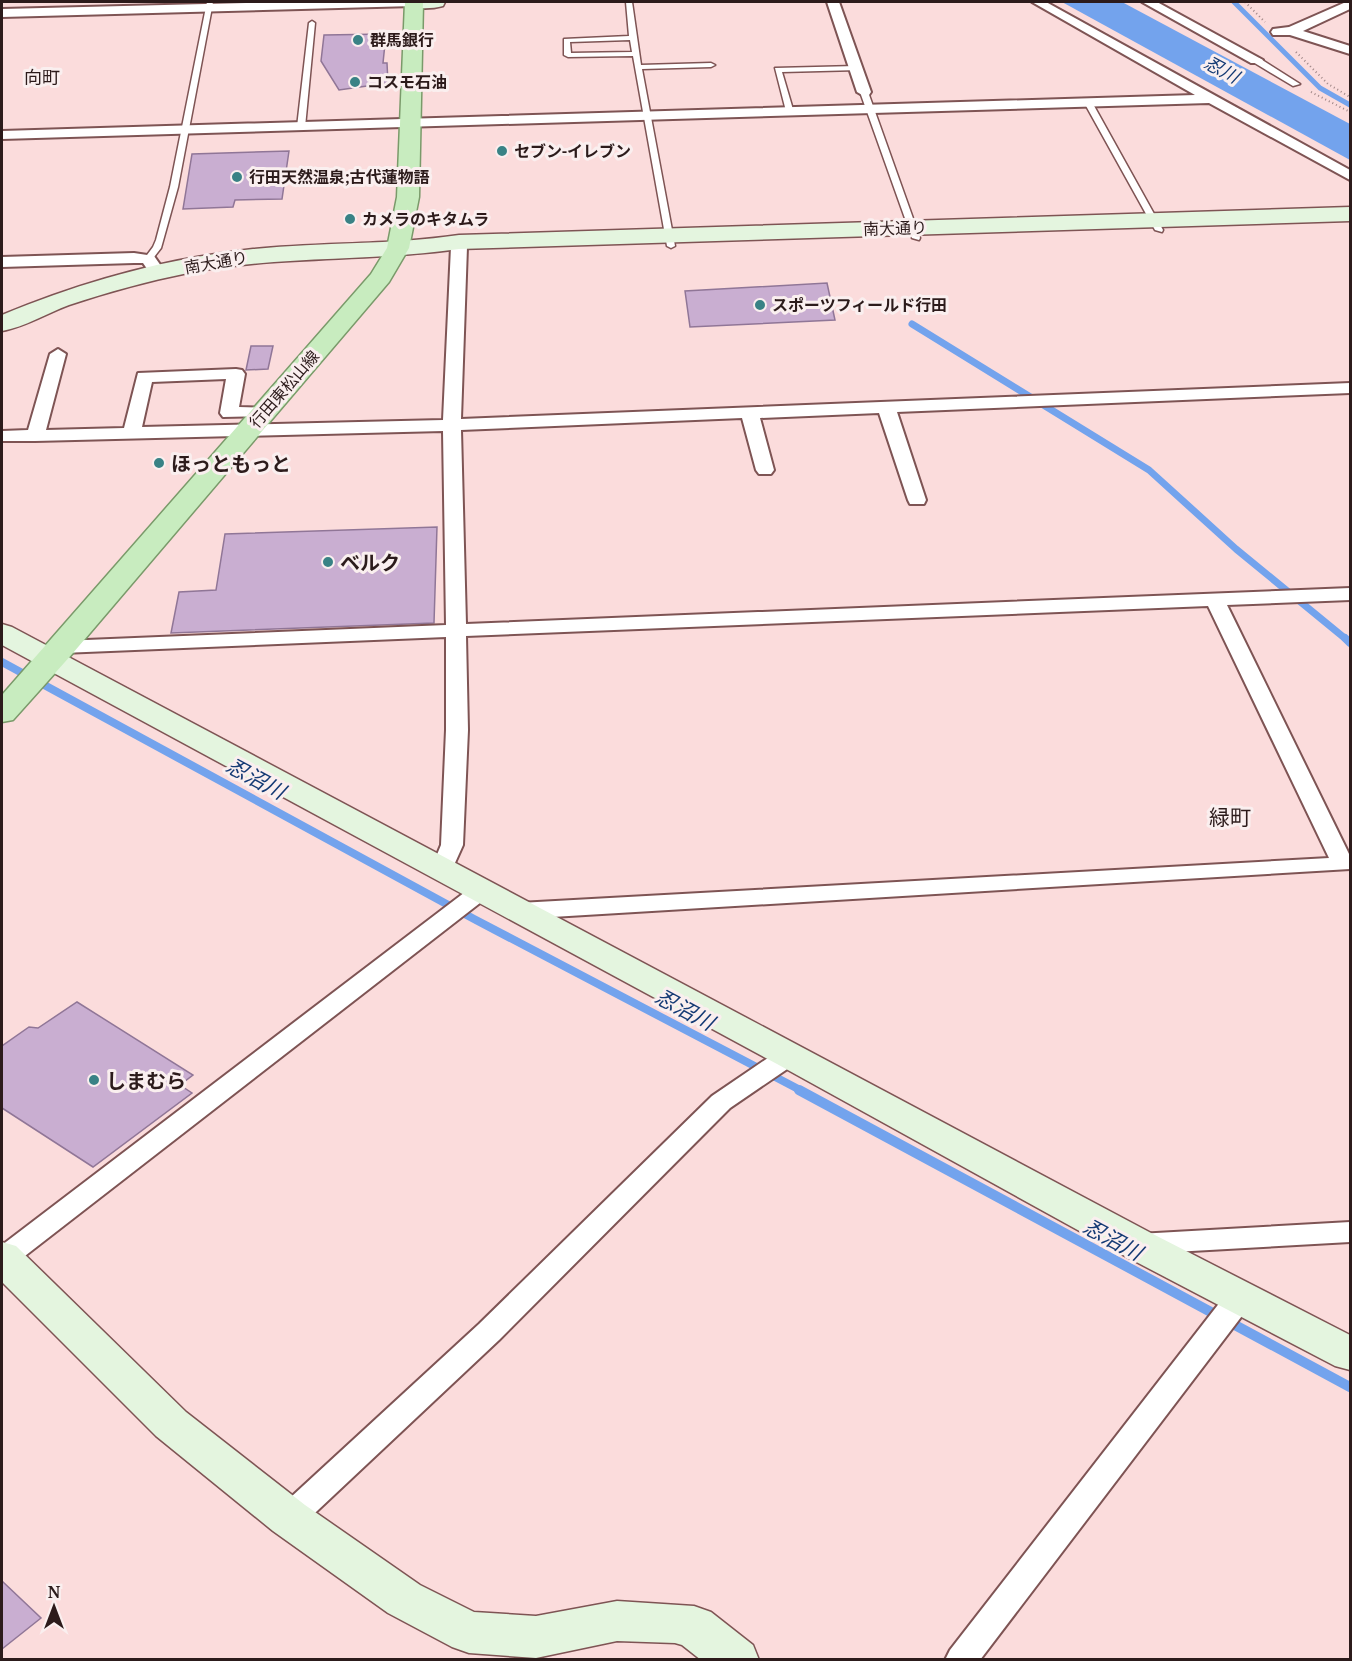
<svg xmlns="http://www.w3.org/2000/svg" width="1352" height="1661" viewBox="0 0 1352 1661" font-family="'Noto Serif','Noto Sans JP',serif">
  <style>
    .water { fill: #73a3ed }
    .lines { fill: none; stroke-linecap: round; stroke-linejoin: round }
    .stream-far3 { stroke: #73a3ed; stroke-width: 5 }
    .stream-far2 { stroke: #73a3ed; stroke-width: 7 }
    .stream-far1 { stroke: #73a3ed; stroke-width: 8 }
    .stream { stroke: #73a3ed; stroke-width: 10 }
    .building { fill: #c9aed1; stroke: #907697; stroke-width: 1.5 }
    .lane-casing { stroke: #7e5454; stroke-width: 3 }
    .street-casing { stroke: #7e5454; stroke-width: 4 }
    .secondary-casing { stroke: #7e5454; stroke-width: 3 }
    .primary-casing { stroke: #7a9a6a; stroke-width: 3 }
    .path { stroke: #9f8686; stroke-width: 2; stroke-dasharray: 1 3; stroke-linecap: butt }
    .lane { fill: #fff; fill-rule: evenodd }
    .street { fill: #fff; fill-rule: evenodd }
    .secondary { fill: #e4f5df; fill-rule: evenodd }
    .primary { fill: #c8ecbf; fill-rule: evenodd }
    .poi-dot { fill: #398285; stroke: #faefef; stroke-width: 2 }
    .labels { text-anchor: middle; dominant-baseline: central; stroke-width: 6; stroke-linejoin: round; paint-order: stroke }
    .far-poi-label { font-size: 16px; font-weight: bold; fill: #2c1b1b; stroke: #faefef; text-anchor: start }
    .far-street-label { font-size: 16px; fill: #2c1b1b; stroke: #faefef }
    .far-water-label { font-size: 18px; font-style: italic; fill: #143a74; stroke: #faefef }
    .far-neighbourhood-label { font-size: 18px; fill: #2c1b1b; stroke: #faefef }
    .poi-label { font-size: 20px; font-weight: bold; fill: #2c1b1b; stroke: #faefef; text-anchor: start }
    .water-label { font-size: 21px; font-style: italic; fill: #143a74; stroke: #faefef }
    .neighbourhood-label { font-size: 21px; fill: #2c1b1b; stroke: #faefef }
  </style>
  <rect width="100%" height="100%" fill="#fbdcdc"/>
  <path class="water" d="M1062,2H1122L1350,124V160Z"/>
  <g class="lines">
    <path class="stream-far3" d="M1234,2L1320,88L1350,105"/>
    <path class="stream-far2" d="M912,324L1149,470L1236,549L1347,640"/>
    <path class="stream-far1" d="M1345,638L1350,643
      M2,662L474,919L802,1091"/>
    <path class="stream" d="M799,1090L1350,1387"/>
  </g>
  <path class="building" d="M386,34L383,63H387L388,83L339,90L321,61L324,35Z
    M289,151L282,199L235,200L233,207L183,209L192,154Z
    M827,283L835,320L690,327L685,291Z
    M251,346H273L268,369L246,370Z
    M437,527L434,623L171,633L179,592L216,590L225,534Z
    M77,1002L193,1075L180,1085L192,1093L93,1167L2,1108V1046L29,1027L38,1028Z
    M2,1581L41,1618L2,1649Z"/>
  <g class="lines">
    <g class="lane-casing">
      <path id="lane" d="M207,2H213L178,187L161,248L151,261L148,262L144,259L153,247L156,240L170,187Z
        M626,2H632L641,65L711,63L715,65L711,67L642,69L675,246L671,248L667,246L633,56L568,57L564,55V39L629,36ZM630,40L632,52L571,53L570,42Z
        M312,21L315,23L305,127L301,129L297,127L309,23Z
        M1253,58H1259L1300,84L1293,86L1253,62Z
        M856,66L860,68L859,70L782,72L794,113L787,115L775,68Z
        M861,90L868,92L920,238L919,240L912,238L860,92Z
        M1086,102L1093,104L1163,230L1162,232L1155,230L1085,104Z"/>
    </g>
    <g class="street-casing">
      <path id="street" d="M290,2H420L414,6L2,17V9Z
        M827,2H839L871,92L869,95L864,96L857,92Z
        M1032,2H1046L1350,170V180L1209,103L2,139V131L1195,95Z
        M1142,2H1157L1263,60L1261,63H1251Z
        M1346,2H1350V9L1303,31L1350,46V54L1290,35H1273L1271,32L1273,29L1289,27Z
        M459,242L467,247L461,419L1350,383V393L897,412L926,500L924,504H910L908,500L879,413L760,418L774,470L771,474H759L756,470L742,418L461,430L466,624L1350,588V600L1227,605L1350,856V869L519,919L511,916L507,911L511,906L519,903L1329,858L1208,606L466,636L468,730L463,845L450,874L442,876L434,874L431,869L441,845L446,730V637L62,653L55,651L52,647L55,643L62,641L446,625L443,431L35,441H2V431L28,430L50,354L58,349L66,354L46,430L124,428L138,373L236,369L242,370L245,374L239,407L270,408L273,412L270,416L223,417L220,413L226,379L152,382L142,427L443,420L451,247Z
        M134,253L154,256L166,273L164,276H152L143,263H134L2,267V257Z
        M481,884L489,886L493,891L489,896L12,1266L2,1269V1245L473,886Z
        M790,1046L799,1049L803,1055L799,1061L730,1108L499,1340L300,1527L289,1531L278,1527L274,1518L278,1509L479,1324L712,1096L781,1049Z
        M1350,1222V1242L1138,1254L1128,1251L1124,1244L1128,1237L1138,1234Z
        M1241,1285L1251,1288L1255,1296L1251,1304L980,1660H945L950,1650L1231,1288Z"/>
    </g>
    <g class="secondary-casing">
      <path id="secondary" d="M405,2H445L443,6C432,9 418,9 407,6Z
        M1350,207V221L459,249C369,262 278,255 188,273C148,281 108,292 69,305C47,313 25,327 2,331V315C81,282 167,258 253,249C322,242 391,245 459,235Z
        M2,624L12,627L1151,1233L1350,1335V1370L1335,1366L1123,1255L777,1064L2,645Z
        M2,1242L16,1246L186,1412L305,1505L420,1585L474,1612L536,1616L617,1601L694,1606L711,1612L753,1645L759,1660H701L682,1645L675,1643L617,1641L536,1658L469,1653L452,1647L388,1613L273,1531L156,1436L2,1282Z"/>
    </g>
    <g class="primary-casing">
      <path id="primary" d="M405,2H423L419,197L409,248L389,282L73,653L13,720L2,722V695L371,274L387,248L397,197Z"/>
    </g>
    <path class="path" d="M1245,2L1265,22
      M1296,52L1328,84L1350,97
      M1311,92L1350,112"/>
    <use href="#lane" class="lane"/>
    <use href="#street" class="street"/>
    <use href="#secondary" class="secondary"/>
    <use href="#primary" class="primary"/>
  </g>
  <g class="poi-dot">
    <circle cx="358" cy="40" r="6"/>
    <circle cx="355" cy="82" r="6"/>
    <circle cx="502" cy="151" r="6"/>
    <circle cx="237" cy="177" r="6"/>
    <circle cx="350" cy="219" r="6"/>
    <circle cx="760" cy="305" r="6"/>
    <circle cx="159" cy="463" r="6"/>
    <circle cx="328" cy="562" r="6"/>
    <circle cx="94" cy="1080" r="6"/>
  </g>
  <g class="labels">
    <g class="far-poi-label">
      <text x="370" y="40">群馬銀行</text>
      <text x="367" y="82">コスモ石油</text>
      <text x="514" y="151">セブン-イレブン</text>
      <text x="249" y="177">行田天然温泉;古代蓮物語</text>
      <text x="362" y="219">カメラのキタムラ</text>
      <text x="772" y="305">スポーツフィールド行田</text>
    </g>
    <g class="far-street-label">
      <text transform="translate(895 228) rotate(-2)">南大通り</text>
      <text transform="translate(216 262) rotate(-10)">南大通り</text>
      <text transform="translate(284 389) rotate(-49)">行田東松山線</text>
    </g>
    <g class="far-water-label">
      <text transform="translate(1222 69) rotate(28)">忍川</text>
    </g>
    <g class="far-neighbourhood-label">
      <text x="42" y="77">向町</text>
    </g>
    <g class="poi-label">
      <text x="171" y="463">ほっともっと</text>
      <text x="340" y="562">ベルク</text>
      <text x="106" y="1080">しまむら</text>
    </g>
    <g class="water-label">
      <text transform="translate(256 778) rotate(28)">忍沼川</text>
      <text transform="translate(685 1009) rotate(28)">忍沼川</text>
      <text transform="translate(1113 1239) rotate(28)">忍沼川</text>
    </g>
    <g class="neighbourhood-label">
      <text x="1230" y="817">緑町</text>
    </g>
  </g>
  <rect width="1352" height="1661" fill="none" stroke="#2c1b1b" stroke-width="6"/>
  <g transform="translate(54 1607)" stroke="#faefef" stroke-width="4.5" paint-order="stroke">
  <path d="M0-4.5L10 22L0 15L-10 22Z" fill="#2c1b1b"/>
  <text y="-9" font-size="16" font-weight="bold" text-anchor="middle" fill="#2c1b1b">N</text>
  </g>
</svg>
